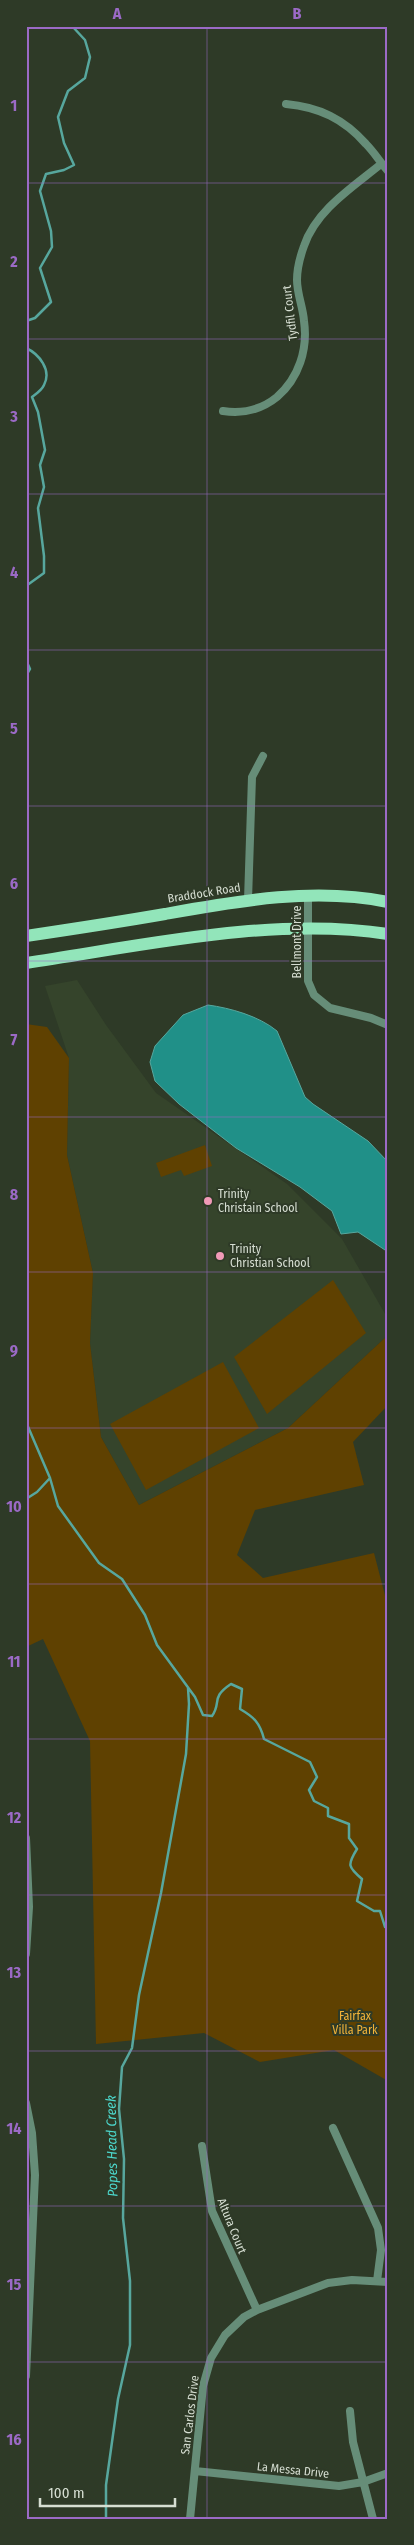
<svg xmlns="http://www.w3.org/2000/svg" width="414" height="2545" viewBox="0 0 414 2545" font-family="'Fira Sans Condensed',sans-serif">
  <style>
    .built { fill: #35442b }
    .green { fill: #5f4101 }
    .water { fill: #209088; stroke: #57a79e }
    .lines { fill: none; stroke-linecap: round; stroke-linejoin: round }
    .stream { stroke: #57a79e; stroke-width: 2.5 }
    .street { stroke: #668d78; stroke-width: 8 }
    .primary { stroke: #92e5ba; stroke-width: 12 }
    .grid { fill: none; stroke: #9b6ac6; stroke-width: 1; stroke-opacity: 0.55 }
    .poi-dot { fill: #f09ab7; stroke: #2e3a27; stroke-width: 2 }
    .labels { text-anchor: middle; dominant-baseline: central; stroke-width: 4; stroke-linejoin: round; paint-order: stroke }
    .street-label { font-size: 12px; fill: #d6ded2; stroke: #2e3a27 }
    .poi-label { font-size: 12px; fill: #d6ded2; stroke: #2e3a27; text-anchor: start }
    .park-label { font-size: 12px; fill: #f1b238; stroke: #2e3a27 }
    .water-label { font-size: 14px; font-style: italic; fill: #4cd8cd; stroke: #2e3a27 }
    .neatline { fill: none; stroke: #9b6ac6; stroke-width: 2 }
    .grid-label { font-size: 16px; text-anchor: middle; font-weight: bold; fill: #9b6ac6 }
  </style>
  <rect width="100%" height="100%" fill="#2e3a27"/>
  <path class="built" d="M77,980L106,1025L156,1093L287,1184L342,1239L388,1319V1335L288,1428L139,1505L101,1437L90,1343L93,1273L67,1155L69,1058L45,986Z"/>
  <path class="green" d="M26,1024L47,1027L69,1058L67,1155L93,1273L90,1343L101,1437L139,1505L288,1428L388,1335V1405L353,1442L364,1485L255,1510L237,1555L263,1578L374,1553L388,1607V2081L334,2050L260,2062L204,2033L96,2044L90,1741L43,1639L26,1647Z
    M205,1145L212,1166L184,1176L181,1170L161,1177L156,1163Z
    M333,1280L366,1333L267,1414L234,1357Z
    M223,1362L259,1428L146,1490L110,1424Z"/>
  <path class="water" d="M208,1005C230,1008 259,1016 277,1031L305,1097L313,1104L368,1141L388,1162V1252L358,1232L341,1234L332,1211L300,1187L236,1148L179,1104L155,1081L150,1062L155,1046L183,1015Z"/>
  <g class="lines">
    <path class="stream" d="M26,321L35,318L51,302L40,268L52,247L51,231L40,191L46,174L64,170L74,165L64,143L58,117L68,91L85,78L90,57L85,40L72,26
      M26,348C39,354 52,370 44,385C42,390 36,394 32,397L38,412L45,450L40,465L44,487L38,508L44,556V573L26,586
      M26,660L30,669L26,676
      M26,1422L50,1478L58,1506L99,1563L122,1579L145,1615L157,1645L195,1697L203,1715L212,1716C222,1702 210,1698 231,1684L242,1689L240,1709C254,1717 260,1723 264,1739L310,1762L317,1777L309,1790L314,1801L328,1808V1816L349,1824V1838L357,1849C347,1865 348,1867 362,1879L357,1901L374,1911H380L385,1927L388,1926
      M26,1499L37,1492L50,1478
      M106,2519V2485L118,2399L130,2345V2281L123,2218L124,2159L119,2109L122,2067L132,2048L139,1995L161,1893L186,1754L189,1704L188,1688"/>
    <path class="street" d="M286,104C319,107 344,119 366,144C374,152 380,162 388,171
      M223,411C243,414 261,410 277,397C299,378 308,349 304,321C303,307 297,294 297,280C297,269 300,257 304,246C316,210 353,187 381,164
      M308,896V981L314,995L330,1008L371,1018L388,1025
      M248,900L252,777L263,756
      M26,1838L29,1907L26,1954
      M26,2103L32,2133L35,2175L26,2376
      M333,2128L378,2228L381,2250L377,2281
      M202,2146L212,2211L257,2310
      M350,2411L353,2442L373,2519
      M195,2471L339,2486L363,2482L388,2473
      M190,2519L203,2386L211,2358L225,2335L244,2317L257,2310L328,2283L352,2280L388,2282"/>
    <path class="primary" d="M26,936C73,929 119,922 165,914C238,901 314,887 388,902
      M26,963C141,946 272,916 388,934"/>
  </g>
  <path class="grid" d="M207,26V2519M26,183H388M26,339H388M26,494H388M26,650H388M26,806H388M26,961H388M26,1117H388M26,1272H388M26,1428H388M26,1584H388M26,1739H388M26,1895H388M26,2051H388M26,2206H388M26,2362H388"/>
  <g class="poi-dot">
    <circle cx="208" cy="1201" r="5"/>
    <circle cx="220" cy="1256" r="5"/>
  </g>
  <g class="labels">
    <g class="street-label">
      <text transform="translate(290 313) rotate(-97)">Tydfil Court</text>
      <text transform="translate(204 893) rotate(-9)">Braddock Road</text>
      <text transform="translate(297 942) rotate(-90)">Bellmont Drive</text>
      <text transform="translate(232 2226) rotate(68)">Altura Court</text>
      <text transform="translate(190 2415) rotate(-83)">San Carlos Drive</text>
      <text transform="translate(293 2470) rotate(6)">La Messa Drive</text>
    </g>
    <g class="poi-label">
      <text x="218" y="1194">Trinity<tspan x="218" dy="14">Christain School</tspan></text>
      <text x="230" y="1249">Trinity<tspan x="230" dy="14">Christian School</tspan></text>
    </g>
    <g class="park-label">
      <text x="355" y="2016">Fairfax<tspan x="355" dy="14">Villa Park</tspan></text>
    </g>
    <g class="water-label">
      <text transform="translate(112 2146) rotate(-91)">Popes Head Creek</text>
    </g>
  </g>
  <rect width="414" height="2545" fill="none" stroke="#2e3a27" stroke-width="55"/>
  <path d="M40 2498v8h135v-8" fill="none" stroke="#d6ded2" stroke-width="2.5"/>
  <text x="48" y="2498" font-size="15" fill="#d6ded2" stroke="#2e3a27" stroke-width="4" paint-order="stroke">100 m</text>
  <rect x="28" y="28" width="358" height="2490" class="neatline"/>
  <g class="grid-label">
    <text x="117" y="19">A</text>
    <text x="297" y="19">B</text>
    <text x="14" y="111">1</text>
    <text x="14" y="267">2</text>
    <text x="14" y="422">3</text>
    <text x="14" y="578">4</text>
    <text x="14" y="734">5</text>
    <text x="14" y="889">6</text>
    <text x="14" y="1045">7</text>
    <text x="14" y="1200">8</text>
    <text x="14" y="1356">9</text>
    <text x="14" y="1512">10</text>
    <text x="14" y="1667">11</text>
    <text x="14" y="1823">12</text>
    <text x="14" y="1978">13</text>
    <text x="14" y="2134">14</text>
    <text x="14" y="2290">15</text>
    <text x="14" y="2445">16</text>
  </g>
</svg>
